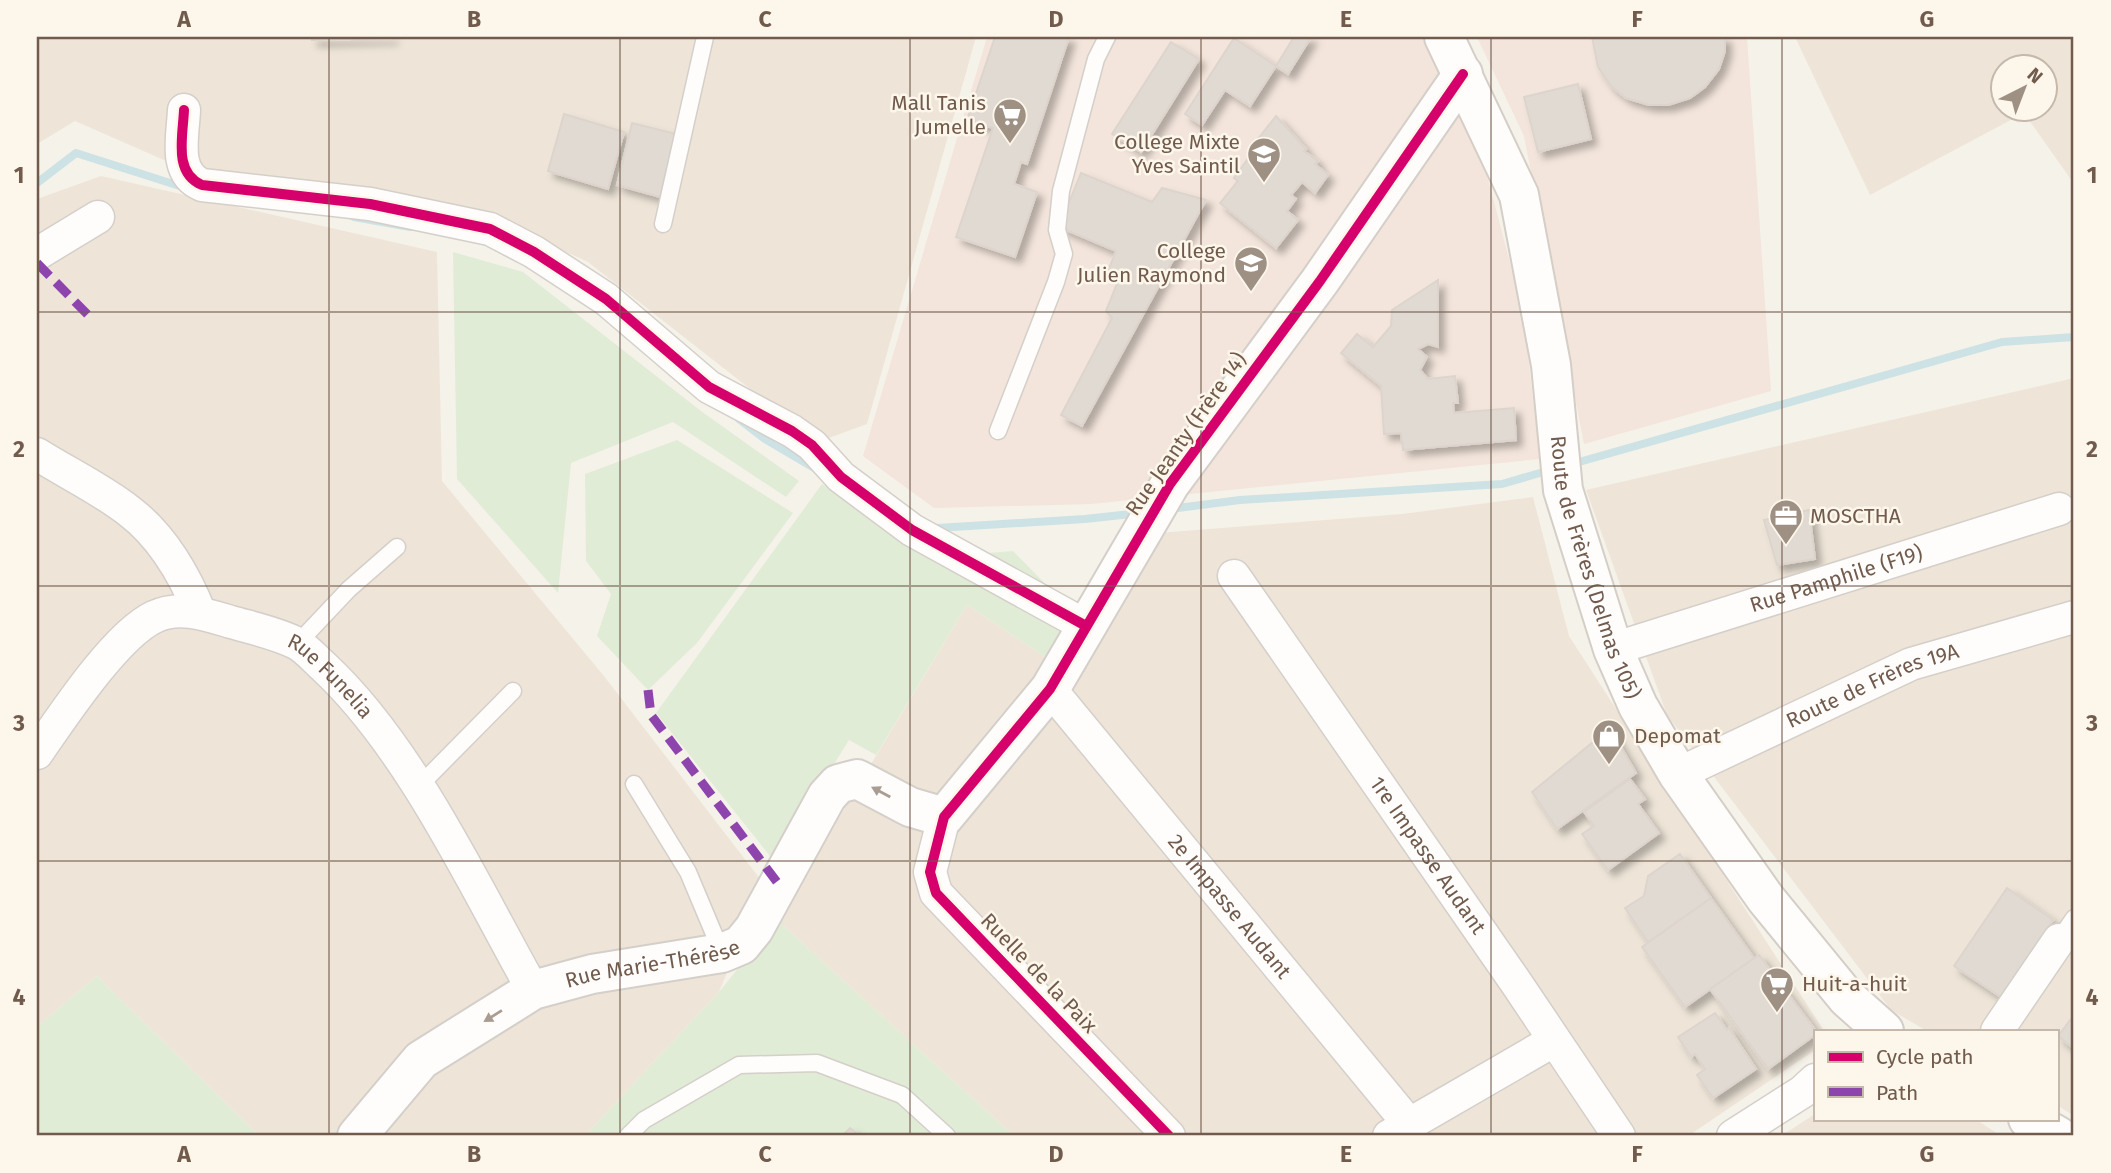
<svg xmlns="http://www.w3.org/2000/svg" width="2111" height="1173" viewBox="0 0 2111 1173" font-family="'Fira Sans',sans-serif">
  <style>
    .residential { fill: #eee5d8; fill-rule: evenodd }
    .commercial { fill: #f3e5db }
    .green { fill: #e1ecd6 }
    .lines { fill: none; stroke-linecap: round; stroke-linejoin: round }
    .stream { stroke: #cde2e4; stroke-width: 8 }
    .building { fill: #e1dad2; stroke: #ddd5cd; stroke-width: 2; filter: url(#shadow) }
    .service-casing { stroke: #d4cfc9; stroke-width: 19 }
    .minor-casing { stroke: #d4cfc9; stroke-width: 35 }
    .tertiary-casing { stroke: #d4cfc9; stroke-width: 42 }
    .secondary-casing { stroke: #d4cec6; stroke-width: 42 }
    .service { stroke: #fefdfc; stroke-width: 16 }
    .minor { stroke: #fefdfc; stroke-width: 32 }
    .tertiary { stroke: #fefdfc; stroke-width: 38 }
    .secondary { stroke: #fefdfc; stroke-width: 38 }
    .quiet { stroke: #8e44ad; stroke-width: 9; stroke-dasharray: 18 9; stroke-linecap: butt }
    .cycleway-casing { stroke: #fdf7eb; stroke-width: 15 }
    .cycleway { stroke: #d6006c; stroke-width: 10 }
    .oneway { fill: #a99c93 }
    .grid { fill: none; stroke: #715b4d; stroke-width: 2; stroke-opacity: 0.55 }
    .labels { text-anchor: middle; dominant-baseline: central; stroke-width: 5; stroke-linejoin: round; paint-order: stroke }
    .poi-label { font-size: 21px; fill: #715b4d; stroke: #fdf7eb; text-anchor: end }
    .street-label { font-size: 21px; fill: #715b4d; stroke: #fdf7eb }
    .neatline { fill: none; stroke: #715b4d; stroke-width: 2.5 }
    .grid-label { font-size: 23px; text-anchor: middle; font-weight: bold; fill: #715b4d }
  </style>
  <defs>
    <filter id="shadow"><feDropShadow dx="6" dy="6" stdDeviation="3.5" flood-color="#0004"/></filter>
  </defs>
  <rect width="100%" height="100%" fill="#f5f2ea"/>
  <path class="residential" d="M37,37H976L867,424L818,442L588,262L468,207L189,171L75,121L37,144Z
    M1795,37H2074V184L2024,113L1870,195ZM2002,66H2044V108H2002Z
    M101,176L437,252L442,481L604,676L764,884L719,992L585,1136H259L97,976L37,1027V199Z
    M2074,378V1116L2057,1105V1031H1927L1891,1010L1667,715L1586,490Z
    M1533,497L1569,636L1824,1031H1815V1050L1688,1136H1014L777,920L967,605L1051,661L1158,533L1402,514Z
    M1815,1114V1119H1975L2001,1136H1781Z"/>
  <path class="commercial" d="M987,37H1424L1479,145L1523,312L1540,459L1091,504L934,508L863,456Z
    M1477,37H1747L1771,391L1584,444L1524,136Z"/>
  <path class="green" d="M453,252L523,272L701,411L799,481L786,497L673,422L571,463L558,593L457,479Z
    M677,440L793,513L697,643L648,690L597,636L611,594L586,561L585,474Z
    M822,484L902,537L964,555L1013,551L1079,618L1051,661L967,605L876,755L849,740L774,861L656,713Z
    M777,920L1014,1136H585L719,992Z
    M97,976L259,1136H37V1027Z"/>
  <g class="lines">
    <path class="stream" d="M37,183L76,153L189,189
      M354,217L410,227
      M739,419L765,439L816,469
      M1572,464L2002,342L2074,337
      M1170,509L1240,500L1502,484L1550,470
      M937,528L1085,519L1140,513"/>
  </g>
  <path class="building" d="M312,37H392V38L312,40Z
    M995,37H1069L1027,164L1021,162L1014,184L1037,192L1015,257L956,237L993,128L967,120Z
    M1294,37H1311L1288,74L1276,66Z
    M1592,37H1725V51L1719,69L1705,87L1690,98L1668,105H1649L1626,98L1611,86L1598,67Z
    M1234,38L1276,66L1250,106L1225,90L1202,125L1185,114Z
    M1171,42L1199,59L1141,152L1112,134Z
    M1578,84L1591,139L1538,152L1524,97Z
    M564,114L624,132L608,189L548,171Z
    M1276,116L1306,149L1304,151L1318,161L1315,164L1328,175L1315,193L1302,182L1291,195L1296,199L1287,211L1298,220L1276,248L1220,203L1238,181L1234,178L1257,146L1254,144Z
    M632,123L676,134L660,197L617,185Z
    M1081,173L1152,202L1162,188L1206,200L1082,426L1061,415L1112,318L1106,311L1120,276L1108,271L1116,251L1059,227Z
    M1438,280V347L1428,344L1418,349L1427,357L1420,370L1428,379L1455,376L1458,403H1453L1454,413L1514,408L1516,440L1403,450L1401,433L1384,434L1381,386L1341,353L1357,334L1373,347L1391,326L1392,310Z
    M1809,510L1815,559L1777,565L1764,520Z
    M1610,728L1636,773L1557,829L1532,792Z
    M1630,779L1645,799L1638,804L1659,833L1608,870L1582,834L1594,826L1584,812Z
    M1680,854L1711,898L1648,942L1625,908L1644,896L1648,876Z
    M2007,888L2053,920L2001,997L1954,966Z
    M1711,898L1754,958L1685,1007L1642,947Z
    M1759,955L1816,1031L1815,1035L1768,1069L1710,989Z
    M1715,1013L1727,1030L1729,1028L1756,1069L1713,1098L1697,1075L1705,1069L1695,1054L1691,1057L1678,1037Z
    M2074,1015V1049L2058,1036Z
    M850,1128L860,1136H842Z"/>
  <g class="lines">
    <g class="service-casing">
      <path id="service" d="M663,224L705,37
        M998,431L1056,282L1064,254L1057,230L1061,191L1096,59L1107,37
        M298,643L349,589L397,547
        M634,784L688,872L722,953
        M418,787L513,691
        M2059,940L2074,918
        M628,1136L644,1120L739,1065L817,1063L902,1095L947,1136"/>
    </g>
    <g class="minor-casing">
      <g id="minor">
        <path d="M184,110C183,136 173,173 202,185L370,204L490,229L534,252L606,299L709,387L792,431L812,445L841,477L912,530L1086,626"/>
        <path d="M37,254L98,217"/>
        <path d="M37,454C67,473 101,489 129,511C162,536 185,576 200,613"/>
        <path id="s1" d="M1234,576L1517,984L1619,1136"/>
        <path id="s2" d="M1613,649L2059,509"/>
        <path id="s3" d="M1050,689L1409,1124"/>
        <path id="s4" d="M37,753C62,717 115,636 154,617C179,605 205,614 231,622C252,628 276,633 296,643C306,648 316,660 324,667C411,748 475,887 533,990"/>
        <path id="s5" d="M1678,774L1911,664L2074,617"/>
        <path d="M944,817L930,872L936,893L1169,1136"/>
        <path d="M1997,1031L2059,940"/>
        <path d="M1389,1136L1553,1041"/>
        <path d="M1733,1136L1802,1092L1815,1080"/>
      </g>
    </g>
    <g class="tertiary-casing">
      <g id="tertiary">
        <path id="s6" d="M357,1136L421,1060L533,990L592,974L722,953L741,945L754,929L827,796L838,784L857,779L910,807L944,817L1050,689L1170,484L1320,281L1463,74"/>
      </g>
    </g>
    <g class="secondary-casing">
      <g id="secondary">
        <path id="s7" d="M1444,37L1519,195L1551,365L1563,490L1613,649L1638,706L1678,774L1766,899L1847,998L1884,1031"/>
        <path d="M2028,1119L2058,1136"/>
      </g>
    </g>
    <use href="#service" class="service"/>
    <use href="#minor" class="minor"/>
    <use href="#tertiary" class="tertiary"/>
    <use href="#secondary" class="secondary"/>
    <path class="quiet" d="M37,263L90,317
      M648,690L651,715L780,886"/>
    <g class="cycleway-casing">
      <path id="cycleway" d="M184,110C183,136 173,173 202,185L370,204L490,229L534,252L606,299L709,387L792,431L812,445L841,477L912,530L1086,626
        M1169,1136L936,893L930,872L944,817L1050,689L1170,484L1320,281L1463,74"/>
    </g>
    <use href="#cycleway" class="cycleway"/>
  </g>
  <defs><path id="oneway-solid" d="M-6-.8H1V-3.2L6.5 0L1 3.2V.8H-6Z" transform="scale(1.75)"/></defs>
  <g class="oneway">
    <use href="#oneway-solid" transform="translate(881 792) rotate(-152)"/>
    <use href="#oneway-solid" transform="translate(493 1016) rotate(148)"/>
  </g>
  <path class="grid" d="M329,37V1136M620,37V1136M910,37V1136M1201,37V1136M1491,37V1136M1782,37V1136M37,312H2074M37,586H2074M37,861H2074"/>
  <defs>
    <g id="supermarket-pin" transform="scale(1.75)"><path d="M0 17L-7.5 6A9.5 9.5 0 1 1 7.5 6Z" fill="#9f9084" stroke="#fdf7eb"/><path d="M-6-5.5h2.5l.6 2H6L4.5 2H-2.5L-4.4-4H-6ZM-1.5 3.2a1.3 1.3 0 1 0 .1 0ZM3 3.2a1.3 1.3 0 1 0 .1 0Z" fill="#fff"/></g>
    <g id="school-pin" transform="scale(1.75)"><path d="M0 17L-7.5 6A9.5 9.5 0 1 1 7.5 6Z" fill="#9f9084" stroke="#fdf7eb"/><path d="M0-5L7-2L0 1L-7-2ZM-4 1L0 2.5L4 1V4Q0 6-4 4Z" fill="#fff"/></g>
    <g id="office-pin" transform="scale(1.75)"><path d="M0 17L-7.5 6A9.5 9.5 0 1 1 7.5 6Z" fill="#9f9084" stroke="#fdf7eb"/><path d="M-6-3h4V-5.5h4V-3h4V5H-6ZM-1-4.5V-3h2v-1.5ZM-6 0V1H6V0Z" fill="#fff"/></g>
    <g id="shop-pin" transform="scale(1.75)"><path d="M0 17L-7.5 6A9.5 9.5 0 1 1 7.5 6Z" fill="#9f9084" stroke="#fdf7eb"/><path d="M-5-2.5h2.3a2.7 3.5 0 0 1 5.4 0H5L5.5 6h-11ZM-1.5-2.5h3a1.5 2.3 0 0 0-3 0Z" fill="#fff"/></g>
  </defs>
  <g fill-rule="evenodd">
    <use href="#supermarket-pin" x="1010" y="115"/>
    <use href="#school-pin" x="1264" y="154"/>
    <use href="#school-pin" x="1251" y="263"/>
    <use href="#office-pin" x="1786" y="516"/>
    <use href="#shop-pin" x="1609" y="736"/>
    <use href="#supermarket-pin" x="1777" y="984"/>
  </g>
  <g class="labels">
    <g class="poi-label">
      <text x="986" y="103">Mall Tanis<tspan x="986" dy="24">Jumelle</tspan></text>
      <text x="1240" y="142">College Mixte<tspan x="1240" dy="24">Yves Saintil</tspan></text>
      <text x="1226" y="251">College<tspan x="1226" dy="24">Julien Raymond</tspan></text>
      <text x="1810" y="516" text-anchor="start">MOSCTHA</text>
      <text x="1634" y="736" text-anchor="start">Depomat</text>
      <text x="1802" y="984" text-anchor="start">Huit-a-huit</text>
    </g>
    <g class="street-label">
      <text transform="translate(1186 434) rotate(-55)">Rue Jeanty (Frère 14)</text>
      <text stroke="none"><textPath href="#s7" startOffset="556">Route de Frères (Delmas 105)</textPath></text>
      <text stroke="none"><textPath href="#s2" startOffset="234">Rue Pamphile (F19)</textPath></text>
      <text stroke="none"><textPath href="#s4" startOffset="376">Rue Funelia</textPath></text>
      <text stroke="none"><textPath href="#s5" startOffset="214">Route de Frères 19A</textPath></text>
      <text stroke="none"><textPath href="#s1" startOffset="340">1re Impasse Audant</textPath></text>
      <text stroke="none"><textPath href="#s3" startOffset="282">2e Impasse Audant</textPath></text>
      <text stroke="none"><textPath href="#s6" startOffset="354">Rue Marie-Thérèse</textPath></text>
      <text transform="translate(1039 973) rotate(46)">Ruelle de la Paix</text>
    </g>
  </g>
  <rect width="2111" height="1173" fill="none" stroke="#fdf7eb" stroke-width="77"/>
  <rect x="1814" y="1030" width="245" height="91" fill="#fdf7eb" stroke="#c5b9ac" stroke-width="2"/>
  <rect x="1828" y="1052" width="35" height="10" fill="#d6006c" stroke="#c5b9ac" stroke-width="2"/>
  <text x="1876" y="1064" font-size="21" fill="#715b4d">Cycle path</text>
  <rect x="1828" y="1087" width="35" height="10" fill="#8e44ad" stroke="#c5b9ac" stroke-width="2"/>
  <text x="1876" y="1100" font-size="21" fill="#715b4d">Path</text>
  <g transform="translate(2024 88) rotate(42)"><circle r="33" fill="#fdf7eb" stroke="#c5b9ac" stroke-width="2"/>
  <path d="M0-5L12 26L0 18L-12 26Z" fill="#9f9084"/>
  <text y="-10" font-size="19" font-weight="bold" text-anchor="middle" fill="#715b4d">N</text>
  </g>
  <rect x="38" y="38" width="2034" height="1096" class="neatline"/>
  <g class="grid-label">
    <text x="184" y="27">A</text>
    <text x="474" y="27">B</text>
    <text x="765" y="27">C</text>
    <text x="1056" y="27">D</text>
    <text x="1346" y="27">E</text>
    <text x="1637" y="27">F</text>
    <text x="1927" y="27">G</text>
    <text x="19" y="183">1</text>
    <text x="2092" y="183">1</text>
    <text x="19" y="457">2</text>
    <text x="2092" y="457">2</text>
    <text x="19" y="731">3</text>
    <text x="2092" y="731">3</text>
    <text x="19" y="1005">4</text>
    <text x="2092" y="1005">4</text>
    <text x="184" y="1162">A</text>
    <text x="474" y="1162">B</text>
    <text x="765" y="1162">C</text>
    <text x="1056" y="1162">D</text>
    <text x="1346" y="1162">E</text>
    <text x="1637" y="1162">F</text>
    <text x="1927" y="1162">G</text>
  </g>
</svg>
